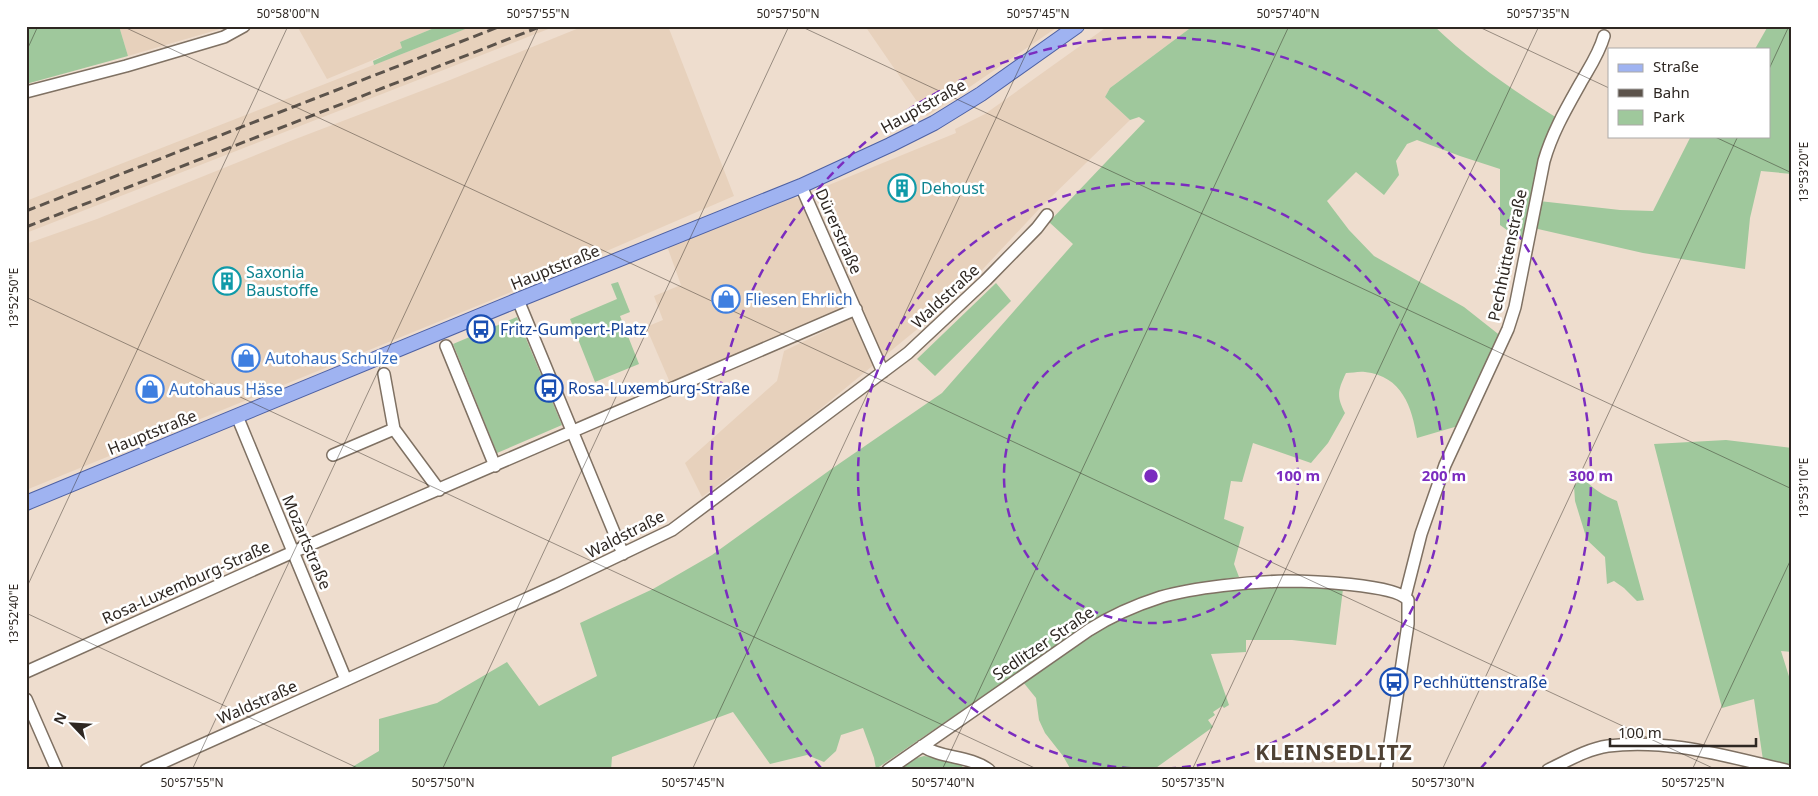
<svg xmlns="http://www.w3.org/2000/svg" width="1818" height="796" viewBox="0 0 1818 796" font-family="'Noto Sans',sans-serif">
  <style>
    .built { fill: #e7d1bc }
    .green { fill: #9fc89c }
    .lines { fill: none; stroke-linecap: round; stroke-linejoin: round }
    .minor-casing { stroke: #7f7163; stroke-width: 14 }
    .major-casing { stroke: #4e61a3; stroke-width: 16 }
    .minor { stroke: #fff; stroke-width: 11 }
    .major { stroke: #9fb3f1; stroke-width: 14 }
    .rail { stroke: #5c534b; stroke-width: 3; stroke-dasharray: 10 5; stroke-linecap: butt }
    .ticks { fill: none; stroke: #2e2722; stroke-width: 1; stroke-opacity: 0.45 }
    .ring { fill: none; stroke: #7b2cbf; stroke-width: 2.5; stroke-dasharray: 9 6 }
    .labels { text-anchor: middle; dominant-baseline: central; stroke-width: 5; stroke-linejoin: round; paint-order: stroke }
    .street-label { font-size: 16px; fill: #2e2722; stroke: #fff }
    .culture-label { font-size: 16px; fill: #0d838f; stroke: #fff; text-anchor: start }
    .shop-label { font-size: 16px; fill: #366cbe; stroke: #fff; text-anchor: start }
    .transit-label { font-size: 16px; fill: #164399; stroke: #fff; text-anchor: start }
    .district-label { font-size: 21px; font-weight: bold; letter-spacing: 1px; fill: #4f4235; stroke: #fff }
    .centre { fill: #7b2cbf; stroke: #fff; stroke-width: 2.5 }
    .ring-label { font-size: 15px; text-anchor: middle; font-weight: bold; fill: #7b2cbf; stroke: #fff; stroke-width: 5; stroke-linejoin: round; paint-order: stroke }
    .neatline { fill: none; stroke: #2e2722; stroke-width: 2 }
    .ticks-label { font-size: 12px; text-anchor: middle; fill: #2e2722 }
  </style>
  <rect width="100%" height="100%" fill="#eeddce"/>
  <path class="built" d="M119,26H219L220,29L128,56Z
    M297,26H439L400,42L402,48L327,79Z
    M473,26H556L26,233V201Z
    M584,26H668L734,196L521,288L26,490V244L97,219L293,140L450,80Z
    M865,26H1059L927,116Z
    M1108,26H1193L1110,88L1105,97L1130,120L1041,207L983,269L943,308L803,423L702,497L685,463L777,381L784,351L862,313L820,194L824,187L956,133L955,129L985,114Z
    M787,196L797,198L804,203L849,307L671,385L646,327L663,320L654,296L681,285L667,246Z"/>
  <path class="green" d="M26,26H119L128,56L26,84Z
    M439,26H473L374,65L373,61L402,48L400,42Z
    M1193,26H1434C1470,61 1514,91 1557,118L1525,243L1500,225V169L1460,156L1417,140L1407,144L1396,161L1399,175L1384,195L1356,172L1327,201L1349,230L1374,256L1464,307L1502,337L1458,426L1417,438C1412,407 1402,376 1365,372C1359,371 1352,373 1346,373C1338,390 1336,396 1345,413L1328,443L1311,463L1253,443L1242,482L1231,481L1224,519L1244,527L1234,564L1239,577L1186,585L1140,598L1086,624L1004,682L876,769L874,758L863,728L841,735L836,751L824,762L807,755L770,764L733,712L612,757L611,770H347L379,751V719L437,703L507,662L539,706L597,676L580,623L653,589L712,555L830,470L942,393L1073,244L1049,222L1145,121L1139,117L1130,120L1105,97L1110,88Z
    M1768,26H1792V174L1761,171L1750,218L1745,269L1643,253L1538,229L1534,226L1539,201L1620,210L1653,211L1691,136H1769V49H1755Z
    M618,282L630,312L620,316L639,364L595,382L570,319L617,299L611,284Z
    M996,283L1011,301L935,376L917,359Z
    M517,317L562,425L497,453L453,344Z
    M1726,440L1792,448V652L1781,651L1792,686V766L1763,760L1754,699L1722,708L1654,444Z
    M1583,477C1592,489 1603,495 1617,501L1644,600L1637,601L1624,588L1614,581L1607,584L1605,557L1587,540L1575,501L1574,486Z
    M1283,585L1343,589L1336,645L1292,640H1246V652L1211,654L1229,705L1224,708L1222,706L1213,712L1215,715L1208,720L1213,727L1153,770H1071L1063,756L1045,733L1039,720L1036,698L1023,682L1092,632L1164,600L1231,589Z
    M924,756L967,763L958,770H899L917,758Z"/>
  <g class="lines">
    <g class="minor-casing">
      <path id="minor" d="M26,92L126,66L224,37L244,26
        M801,186L883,372
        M518,300L623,554
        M446,346L495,466
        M384,374L394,429L439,490
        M237,416L346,680
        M333,455L394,429
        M1405,597L1421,534L1445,465L1508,329L1515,307L1544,161C1552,133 1566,109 1580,84C1589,68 1599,54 1604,36
        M26,672L293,552L856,309
        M26,699L57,770
        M922,746C942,759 969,755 989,770
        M146,770L557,585L672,530L908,353L986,280L1037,228L1047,215
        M888,770L1089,630C1111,616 1136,605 1161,597C1195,587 1250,582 1286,581C1308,581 1395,584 1408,600V624L1386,770
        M1548,770C1567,761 1587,749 1608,746C1668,738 1728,757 1786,770"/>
    </g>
    <g class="major-casing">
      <path id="major" d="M26,503L518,300L801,186L890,145L934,123L981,94L1077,26"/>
    </g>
    <use href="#minor" class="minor"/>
    <use href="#major" class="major"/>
    <path class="rail" d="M26,211L501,26
      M26,227L542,26"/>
  </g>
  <path class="ticks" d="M122,26L1717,770M800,26L1792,489M1477,26L1609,88M26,52L38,26M1769,69L1789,26M1713,136L1792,173M26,297L1039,770M26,589L288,26M26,613L362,770M192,770L539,26M442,770L789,26M692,770L1039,26M942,770L1289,26M1192,770L1539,26M1442,770L1738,136M1692,770L1792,557"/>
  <g class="ring">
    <circle cx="1151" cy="476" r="147"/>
    <circle cx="1151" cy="476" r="293"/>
    <path d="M821 768A440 440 0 1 1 1481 768"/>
  </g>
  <defs>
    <g id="building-ring" transform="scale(1.4375)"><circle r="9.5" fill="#fff" stroke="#0f9aa8" stroke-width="1.5"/><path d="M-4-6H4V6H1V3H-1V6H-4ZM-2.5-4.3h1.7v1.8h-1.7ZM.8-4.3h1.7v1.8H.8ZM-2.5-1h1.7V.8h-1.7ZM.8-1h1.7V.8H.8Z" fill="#0f9aa8"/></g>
    <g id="shop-ring" transform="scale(1.4375)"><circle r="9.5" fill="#fff" stroke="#3f7fe0" stroke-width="1.5"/><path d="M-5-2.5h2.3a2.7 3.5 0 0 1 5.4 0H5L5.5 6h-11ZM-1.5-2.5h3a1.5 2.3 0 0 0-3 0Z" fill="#3f7fe0"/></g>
    <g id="bus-ring" transform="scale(1.4375)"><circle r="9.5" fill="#fff" stroke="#1a4fb4" stroke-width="1.5"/><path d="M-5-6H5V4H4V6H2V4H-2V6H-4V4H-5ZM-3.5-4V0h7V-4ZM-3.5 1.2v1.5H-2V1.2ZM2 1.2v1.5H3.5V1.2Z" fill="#1a4fb4"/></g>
  </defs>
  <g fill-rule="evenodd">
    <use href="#building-ring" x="902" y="188"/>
    <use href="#building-ring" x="227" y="281"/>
    <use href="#shop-ring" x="726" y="299"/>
    <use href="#bus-ring" x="481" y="329"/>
    <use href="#shop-ring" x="246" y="358"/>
    <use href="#bus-ring" x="549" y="388"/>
    <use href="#shop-ring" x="150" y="389"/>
    <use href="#bus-ring" x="1394" y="682"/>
  </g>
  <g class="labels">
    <g class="street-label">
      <text transform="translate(923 106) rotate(-29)">Hauptstraße</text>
      <text transform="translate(839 231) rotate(66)">Dürerstraße</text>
      <text transform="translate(1507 255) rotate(-78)">Pechhüttenstraße</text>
      <text transform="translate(555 267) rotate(-22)">Hauptstraße</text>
      <text transform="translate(945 296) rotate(-43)">Waldstraße</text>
      <text transform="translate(152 432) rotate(-22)">Hauptstraße</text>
      <text transform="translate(625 534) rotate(-27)">Waldstraße</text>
      <text transform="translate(307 542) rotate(67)">Mozartstraße</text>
      <text transform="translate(186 582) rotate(-24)">Rosa-Luxemburg-Straße</text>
      <text transform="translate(1043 643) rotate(-34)">Sedlitzer Straße</text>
      <text transform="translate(257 702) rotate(-24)">Waldstraße</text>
    </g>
    <g class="culture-label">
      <text x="921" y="188">Dehoust</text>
      <text x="246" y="272">Saxonia<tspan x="246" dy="18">Baustoffe</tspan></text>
    </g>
    <g class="shop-label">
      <text x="745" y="299">Fliesen Ehrlich</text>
      <text x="265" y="358">Autohaus Schulze</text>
      <text x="169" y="389">Autohaus Häse</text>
    </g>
    <g class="transit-label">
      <text x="500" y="329">Fritz-Gumpert-Platz</text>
      <text x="568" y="388">Rosa-Luxemburg-Straße</text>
      <text x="1413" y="682">Pechhüttenstraße</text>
    </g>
    <g class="district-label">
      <text x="1334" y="752">KLEINSEDLITZ</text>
    </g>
  </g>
  <circle cx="1151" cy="476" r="8" class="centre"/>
  <g class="ring-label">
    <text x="1298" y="481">100 m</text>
    <text x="1444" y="481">200 m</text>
    <text x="1591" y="481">300 m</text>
  </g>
  <rect width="1818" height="796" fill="none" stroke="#ffffff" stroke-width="55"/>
  <rect x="1608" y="48" width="162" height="90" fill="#ffffff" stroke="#aba9a7"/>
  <rect x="1618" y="64" width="25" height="8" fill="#9fb3f1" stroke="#aba9a7"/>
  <text x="1653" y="72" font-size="15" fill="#2e2722">Straße</text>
  <rect x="1618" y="89" width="25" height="8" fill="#5c534b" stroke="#aba9a7"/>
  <text x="1653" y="98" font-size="15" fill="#2e2722">Bahn</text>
  <rect x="1618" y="110" width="25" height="15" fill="#9fc89c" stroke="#aba9a7"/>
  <text x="1653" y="122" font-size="15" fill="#2e2722">Park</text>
  <g transform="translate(72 724) rotate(295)" stroke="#ffffff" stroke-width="4" paint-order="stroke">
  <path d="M0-4L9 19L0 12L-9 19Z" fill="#2e2722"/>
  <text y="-8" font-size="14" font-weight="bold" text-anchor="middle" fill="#2e2722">N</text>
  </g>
  <path d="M1610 738v8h146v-8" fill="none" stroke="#2e2722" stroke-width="2.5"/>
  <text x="1618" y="738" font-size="15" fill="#2e2722" stroke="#ffffff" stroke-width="4" paint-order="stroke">100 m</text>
  <rect x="28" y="28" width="1762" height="740" class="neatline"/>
  <g class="ticks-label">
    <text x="288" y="18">50°58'00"N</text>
    <text x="538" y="18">50°57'55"N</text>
    <text x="788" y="18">50°57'50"N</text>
    <text x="1038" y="18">50°57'45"N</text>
    <text x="1288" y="18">50°57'40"N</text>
    <text x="1538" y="18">50°57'35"N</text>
    <text transform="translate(1804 172) rotate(-90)" y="4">13°53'20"E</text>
    <text transform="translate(14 298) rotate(-90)" y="4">13°52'50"E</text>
    <text transform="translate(1804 488) rotate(-90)" y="4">13°53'10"E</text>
    <text transform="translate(14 614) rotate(-90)" y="4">13°52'40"E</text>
    <text x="192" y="787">50°57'55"N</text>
    <text x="443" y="787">50°57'50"N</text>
    <text x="693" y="787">50°57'45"N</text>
    <text x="943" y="787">50°57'40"N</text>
    <text x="1193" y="787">50°57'35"N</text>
    <text x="1443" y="787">50°57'30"N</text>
    <text x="1693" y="787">50°57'25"N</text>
  </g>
</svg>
